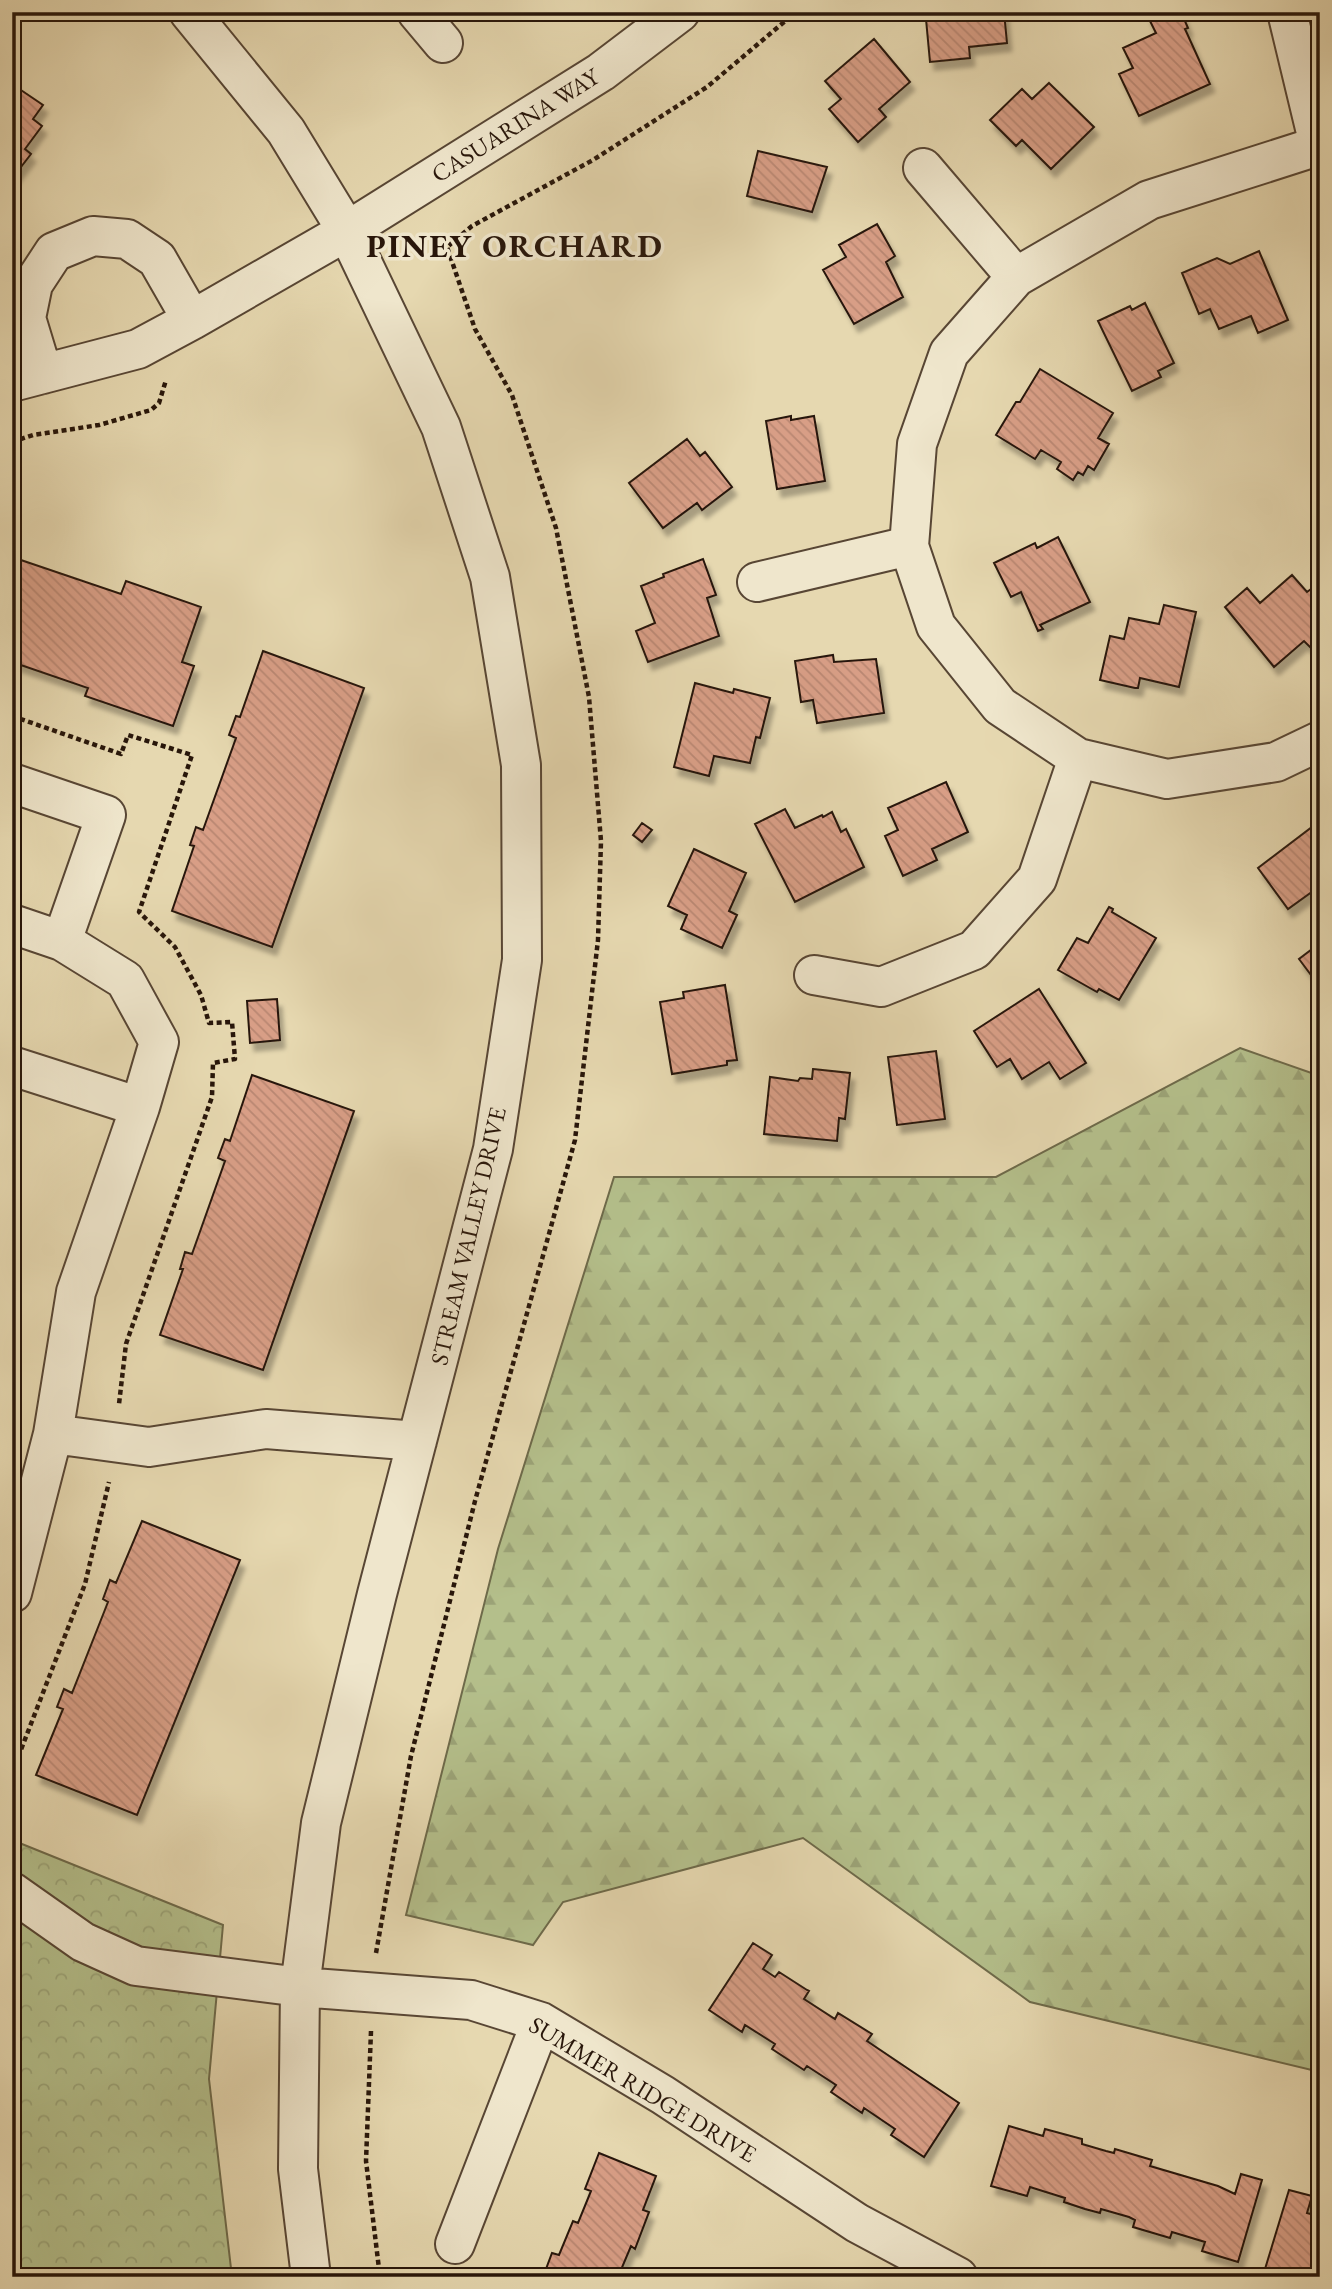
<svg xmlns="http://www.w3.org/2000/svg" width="1332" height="2289" viewBox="0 0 1332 2289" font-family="'EB Garamond',serif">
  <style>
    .forest { fill: url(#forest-firs); stroke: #6e6a4a; stroke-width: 2 }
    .park { fill: url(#park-crowns); stroke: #6e6a4a; stroke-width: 2 }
    .building { fill: url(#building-back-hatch); stroke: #28160a; stroke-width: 2; filter: url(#shadow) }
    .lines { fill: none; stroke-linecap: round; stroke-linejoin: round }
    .minor-casing { stroke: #584634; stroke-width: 42 }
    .path { stroke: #28160a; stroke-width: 4.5; stroke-dasharray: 5 3.5; stroke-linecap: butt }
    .minor { stroke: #efe6cc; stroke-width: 38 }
    .labels { text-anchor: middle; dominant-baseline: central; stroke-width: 7; stroke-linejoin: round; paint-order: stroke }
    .street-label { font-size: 24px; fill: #28160a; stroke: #efe6cc }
    .district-label { font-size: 32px; font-weight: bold; letter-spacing: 2px; fill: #28160a; stroke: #efe6cc }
  </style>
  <defs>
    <pattern id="forest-firs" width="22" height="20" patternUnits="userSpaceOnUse" patternTransform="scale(1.75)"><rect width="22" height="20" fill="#b4bf8b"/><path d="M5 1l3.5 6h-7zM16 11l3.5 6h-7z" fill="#9ba377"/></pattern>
    <pattern id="park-crowns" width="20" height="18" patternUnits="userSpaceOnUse" patternTransform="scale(1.75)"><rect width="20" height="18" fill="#b4bf8b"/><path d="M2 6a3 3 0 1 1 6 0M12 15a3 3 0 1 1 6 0" fill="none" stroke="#9ba377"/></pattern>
    <pattern id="building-back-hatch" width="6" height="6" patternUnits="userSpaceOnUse" patternTransform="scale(1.75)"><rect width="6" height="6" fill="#d89e86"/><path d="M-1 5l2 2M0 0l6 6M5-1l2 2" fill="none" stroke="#b98772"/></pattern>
    <filter id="shadow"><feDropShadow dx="4.5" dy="8" stdDeviation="2" flood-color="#0004"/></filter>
  </defs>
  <rect width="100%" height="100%" fill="#e6d8b0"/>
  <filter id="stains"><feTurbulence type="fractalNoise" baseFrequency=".00286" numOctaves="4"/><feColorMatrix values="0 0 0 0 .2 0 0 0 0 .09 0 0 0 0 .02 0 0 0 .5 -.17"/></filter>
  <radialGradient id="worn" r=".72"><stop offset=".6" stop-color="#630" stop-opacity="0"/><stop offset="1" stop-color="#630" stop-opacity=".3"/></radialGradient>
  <path class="forest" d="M1240,1048L1320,1076V2072L1030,2002L803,1838L563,1902L533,1945L406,1915L498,1549L614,1177H996Z"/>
  <path class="park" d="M12,1840L223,1925L209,2079L232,2277H12Z"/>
  <path class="building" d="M931,12H1004L1007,43L969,47L970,58L930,62L926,19L932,18Z
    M1153,12H1181L1188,28L1185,29L1210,84L1139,116L1119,74L1133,68L1123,48L1156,33L1147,15Z
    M874,39L910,82L879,109L886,117L858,142L829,109L841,99L825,81Z
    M1049,83L1094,127L1051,169L1022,140L1016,146L990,120L1022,89L1032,99Z
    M12,84L43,105L33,119L42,126L25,149L31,154L14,176L12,175Z
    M758,151L827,167L812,212L747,196Z
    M877,224L895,256L886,262L903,297L854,324L823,270L846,257L839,245Z
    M1259,251L1288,320L1258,333L1251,316L1219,329L1210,309L1199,314L1182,273L1217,258L1230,264Z
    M1145,303L1174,363L1158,371L1161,377L1132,391L1098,321L1126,308L1130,306L1132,310Z
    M1040,369L1113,413L1098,438L1109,444L1094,470L1088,466L1083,475L1078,472L1073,480L1057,469L1061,462L1041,450L1035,459L996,435L1016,402H1020Z
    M791,416V420L814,416L825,481L777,489L766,421Z
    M687,439L700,456L705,452L732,487L702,510L697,503L663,528L629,483Z
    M1058,537L1090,602L1040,625L1043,629L1038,631L1021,592L1011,597L994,563L1035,543L1037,548Z
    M12,557L121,594L126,581L201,607L182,662L194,666L173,726L85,696L88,688L12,662Z
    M703,559L716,595L707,598L719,636L648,662L636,631L655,623L641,586L664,577L663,574Z
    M1292,575L1307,592L1311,589L1320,599V643L1312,649L1304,641L1274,667L1225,607L1247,588L1260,603Z
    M1164,605L1196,612L1179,687L1140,678L1138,688H1135L1100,680L1110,636L1124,639L1129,618L1159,624Z
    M263,651L364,688L272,947L172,911L194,846L190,845L196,827L203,830L236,738L229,735L236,716L240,717Z
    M833,655L834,662L876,659L884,713L817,723L813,700L801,702L795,661Z
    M695,683L733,693L734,689L770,698L760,738L756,737L750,763L714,756L709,776L674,767Z
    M946,782L968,832L932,849L937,860L903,876L885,836L898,830L888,808Z
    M785,809L795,828L822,815L823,817L832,812L841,832L846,829L864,867L795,902L755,824Z
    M642,823L652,830L642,842L633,835Z
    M1312,827L1320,837V886L1288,909L1258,868Z
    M694,849L746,873L729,911L737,915L722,948L681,929L687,915L668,906Z
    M1109,907L1113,909L1112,912L1156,938L1119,1000L1099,989L1097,992L1058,970L1077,938L1088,943Z
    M1320,943V987L1299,959Z
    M725,985L737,1060L727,1061V1065L672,1074L660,1002L684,998L683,992Z
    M1039,989L1086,1063L1060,1079L1049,1062L1022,1079L1010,1059L997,1067L974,1031Z
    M277,999L280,1040L250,1043L247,1001Z
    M936,1051L945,1119L897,1125L888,1057Z
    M813,1069L850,1073L845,1119L839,1118L837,1141L764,1134L770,1077L798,1081L800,1078L812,1079Z
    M252,1075L354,1111L263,1370L160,1335L183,1269H180L185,1252L192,1254L225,1161L218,1158L225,1139L230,1141Z
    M142,1521L240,1560L137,1815L36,1775L63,1709L57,1707L64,1689L72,1693L108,1602L103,1599L110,1580L116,1583Z
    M753,1943L772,1955L763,1969L775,1977L779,1972L807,1990L809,1991L804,1999L835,2019L838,2013L872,2034L867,2041L959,2103L924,2157L891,2135L895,2129L864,2108L862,2113L831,2092L836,2085L807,2066L804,2070L772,2049L775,2044L745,2025L742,2032L709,2010Z
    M1009,2126L1043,2136L1045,2129L1082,2139V2144L1106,2151L1114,2153L1115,2149L1152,2160L1150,2166L1218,2186L1235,2194L1241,2174L1262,2180L1238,2262L1202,2251L1205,2242L1172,2232L1170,2238L1133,2227L1135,2220L1129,2217L1101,2209L1100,2213L1085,2209L1064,2202L1065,2198L1030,2187L1027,2196L991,2186Z
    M599,2153L656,2176L643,2210L649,2212L635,2249L631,2246L618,2277H543L552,2253L559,2255L573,2221L578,2223L591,2191L585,2189Z
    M1289,2190L1312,2196L1307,2213L1318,2216L1320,2211V2275L1306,2271L1304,2277H1293L1265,2269Z"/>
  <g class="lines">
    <g class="minor-casing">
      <path id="minor" d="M189,12L286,131L347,231L441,427L490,577L521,765L522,960L493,1149L377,1594L321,1823L300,1987L298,2169L311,2277
        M417,12L443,43
        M1287,12L1320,149
        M1318,146L1149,200L1016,277L949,353L917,444L909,546L936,626L1000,706L1078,758L1167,779L1276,762L1320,741
        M923,168L1016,277
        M43,374L26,318L33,284L54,252L93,236L127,239L157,259L192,320
        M12,382L138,349L192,320L347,231L601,72L680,12
        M757,582L909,546
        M12,783L106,815L62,941L125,980L159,1042L140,1107L12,1066
        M12,924L62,941
        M814,975L881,987L974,950L1037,879L1078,758
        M53,1434L149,1447L266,1429L417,1441
        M12,1593L53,1434L76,1292L140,1107
        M12,1892L83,1942L136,1966L300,1987L471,2000L541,2022L663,2095L857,2223L958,2277
        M455,2244L541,2022"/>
    </g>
    <path class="path" d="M12,442L33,435L99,425L151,410L159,403L166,380
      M12,716L121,754L128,735L192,755L139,912L175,947L201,995L209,1023L232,1022L235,1059L213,1063L212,1097L126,1344L119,1404
      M12,1773L85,1584L109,1482
      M376,1953L411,1756L475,1501L575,1140L598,940L601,841L589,697L556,528L512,395L475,329L447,247L472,226L593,160L707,87L796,12
      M371,2031L366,2161L380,2277"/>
    <use href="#minor" class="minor"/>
  </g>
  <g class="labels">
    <g class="street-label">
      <text transform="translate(515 125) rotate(-32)">CASUARINA WAY</text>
      <text transform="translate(468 1236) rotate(-77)">STREAM VALLEY DRIVE</text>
      <text transform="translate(643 2089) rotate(31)">SUMMER RIDGE DRIVE</text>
    </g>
    <g class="district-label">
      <text x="515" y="246">PINEY ORCHARD</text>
    </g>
  </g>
  <rect width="1332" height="2289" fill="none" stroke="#e6d8b0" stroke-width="42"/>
  <rect x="14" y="14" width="1304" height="2261" fill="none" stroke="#28160a" stroke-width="3.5"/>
  <rect x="21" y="21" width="1290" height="2247" fill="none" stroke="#28160a" stroke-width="2"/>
  <rect width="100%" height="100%" filter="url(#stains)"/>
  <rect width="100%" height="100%" fill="url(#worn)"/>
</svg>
